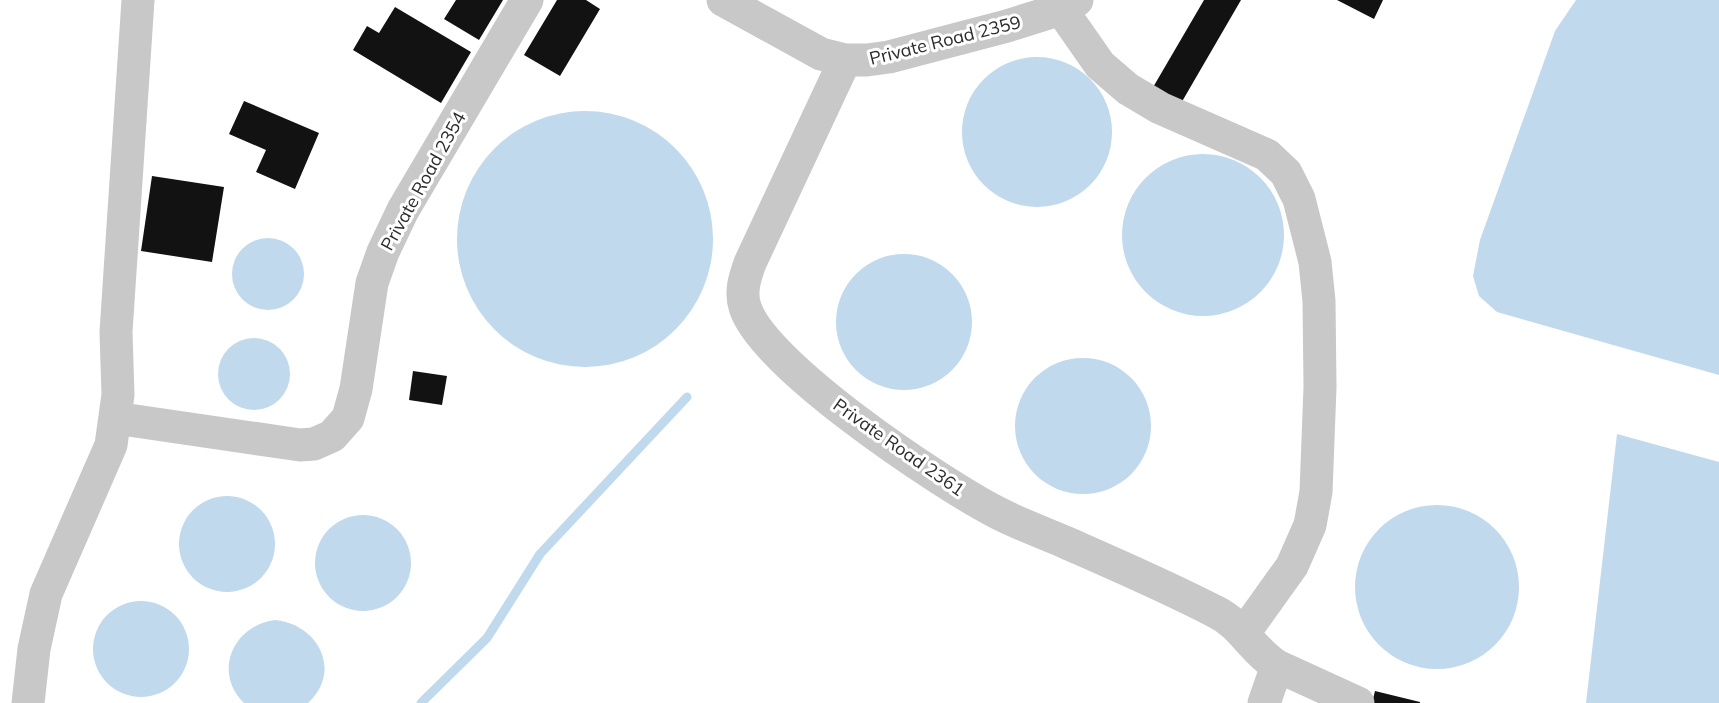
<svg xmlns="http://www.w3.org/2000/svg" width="1719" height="703" viewBox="0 0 1719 703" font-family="Mulish,sans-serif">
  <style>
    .water { fill: #c0d9ed }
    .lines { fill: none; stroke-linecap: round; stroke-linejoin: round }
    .stream { stroke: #c0d9ed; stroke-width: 9 }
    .building { fill: #121212 }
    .minor { stroke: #c8c8c8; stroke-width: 33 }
    .labels { text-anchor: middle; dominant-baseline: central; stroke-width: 6; stroke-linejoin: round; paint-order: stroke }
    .street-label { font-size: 18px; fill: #2b2b2b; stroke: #fff }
  </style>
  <rect width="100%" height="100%" fill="#fff"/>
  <path class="water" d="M1576,0H1719V375L1497,312L1479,296L1473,276L1480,240L1555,31Z
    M962 132a75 75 0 1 1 150 0a75 75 0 1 1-150 0Z
    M457 239a128 128 0 1 1 256 0a128 128 0 1 1-256 0Z
    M1122 235a81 81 0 1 1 162 0a81 81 0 1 1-162 0Z
    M232 274a36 36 0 1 1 72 0a36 36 0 1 1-72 0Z
    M836 322a68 68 0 1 1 136 0a68 68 0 1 1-136 0Z
    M218 374a36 36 0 1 1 72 0a36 36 0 1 1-72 0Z
    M1015 426a68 68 0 1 1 136 0a68 68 0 1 1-136 0Z
    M1617,434L1719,462V703H1586Z
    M179 544a48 48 0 1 1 96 0a48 48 0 1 1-96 0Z
    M1355 587a82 82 0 1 1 164 0a82 82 0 1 1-164 0Z
    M315 563a48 48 0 1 1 96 0a48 48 0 1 1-96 0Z
    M93 649a48 48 0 1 1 96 0a48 48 0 1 1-96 0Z
    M275,620C318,624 343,671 308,703H244C212,672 234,625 275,620Z"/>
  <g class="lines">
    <path class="stream" d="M421,703L487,638L540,554L687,397"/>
  </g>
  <path class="building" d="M456,0H503L479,40L444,19Z
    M557,0H586L600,9L560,76L524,55Z
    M1204,0H1241L1180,105L1152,89Z
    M1337,0H1383L1374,19Z
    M395,7L471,52L441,103L353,50L367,26L379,33Z
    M244,101L319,133L295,189L256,172L266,150L229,134Z
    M152,176L224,187L212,262L141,251Z
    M413,371L447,376L442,405L409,400Z
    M1375,691L1420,702V703H1372Z"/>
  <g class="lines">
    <path class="minor" d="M723,0L821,54L845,60H867L889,57L1007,26L1061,9L1077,0
      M1061,9L1100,65L1128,89L1160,108L1267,155L1286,173L1299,199L1315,262L1319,301L1320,387L1316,492L1310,525L1292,566L1244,633
      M845,60L750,263C745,277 740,292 745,307C763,365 940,483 996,512C1019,524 1044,533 1067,543C1117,565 1168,587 1216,612C1241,624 1253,651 1277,666L1264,703
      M115,418L300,445L314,444L332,436L348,418L356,389L372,283L383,252L403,210L527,0
      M1277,666L1358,703
      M28,703L34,649L46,594L111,445L118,395L116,332L138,0"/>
  </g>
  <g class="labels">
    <g class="street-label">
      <text transform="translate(945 40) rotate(-14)">Private Road 2359</text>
      <text transform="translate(423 181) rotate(-61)">Private Road 2354</text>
      <text transform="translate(899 447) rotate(35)">Private Road 2361</text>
    </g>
  </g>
</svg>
